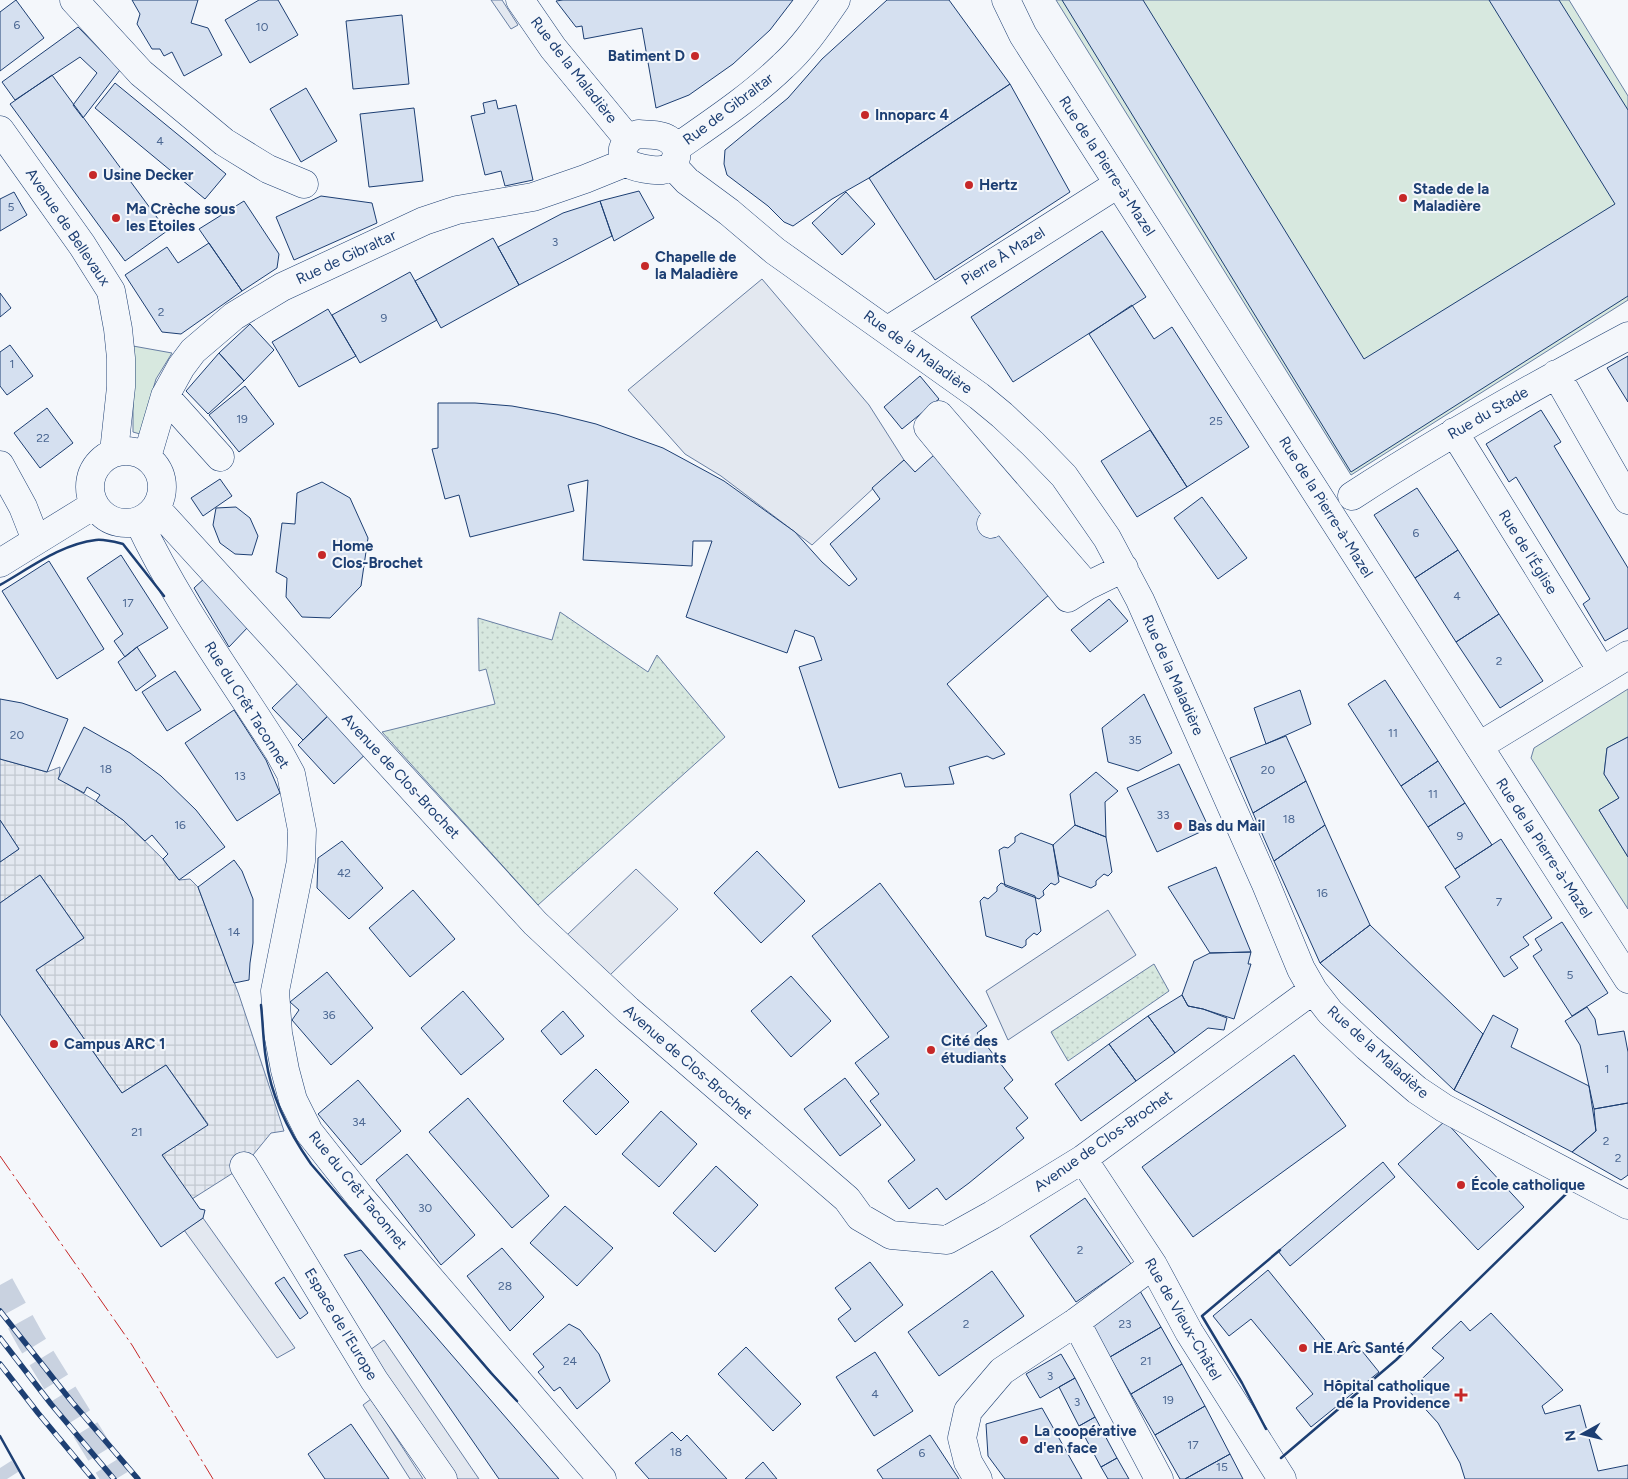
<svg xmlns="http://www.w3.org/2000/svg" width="1628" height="1479" viewBox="0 0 1628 1479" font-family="Figtree,sans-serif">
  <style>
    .green { fill: #d7e8df; stroke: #687fa3 }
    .park { fill: url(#park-dots); stroke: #687fa3 }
    .parking { fill: #e3e8f0; stroke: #687fa3 }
    .plaza { fill: url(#plaza-grid); stroke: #687fa3 }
    .building { fill: #d5e0f0; stroke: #1d3f73 }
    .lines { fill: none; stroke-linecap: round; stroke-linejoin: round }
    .highway-tunnel { stroke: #c9d2e0; stroke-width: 28; stroke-dasharray: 28 14; stroke-linecap: butt }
    .minor-casing { stroke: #1d3f73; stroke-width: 29 }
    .major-casing { stroke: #1d3f73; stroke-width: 29 }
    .minor { stroke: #f4f7fb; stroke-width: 28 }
    .major { stroke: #f4f7fb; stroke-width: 28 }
    .rail-casing { stroke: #1d3f73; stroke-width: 5.5 }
    .rail { stroke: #f4f7fb; stroke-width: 4; stroke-dasharray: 11; stroke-linecap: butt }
    .wall { stroke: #1d3f73; stroke-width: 2.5 }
    .power { stroke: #c62828; stroke-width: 1; stroke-dasharray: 18 4 2.5 4; stroke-linecap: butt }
    .poi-dot { fill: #c62828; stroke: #f4f7fb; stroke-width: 2 }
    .labels { text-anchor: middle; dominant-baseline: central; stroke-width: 4; stroke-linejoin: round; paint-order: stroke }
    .number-label { font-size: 12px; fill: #4b6792 }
    .poi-label { font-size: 15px; font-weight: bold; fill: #1d3f73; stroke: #f4f7fb; text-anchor: start }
    .street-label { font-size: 15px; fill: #1d3f73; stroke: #f4f7fb }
  </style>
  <defs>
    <pattern id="park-dots" width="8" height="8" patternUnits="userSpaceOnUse" patternTransform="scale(1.25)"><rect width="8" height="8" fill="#d7e8df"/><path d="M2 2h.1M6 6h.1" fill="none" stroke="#b8c8c3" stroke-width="1.8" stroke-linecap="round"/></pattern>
    <pattern id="plaza-grid" width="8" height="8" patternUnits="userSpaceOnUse" patternTransform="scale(1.25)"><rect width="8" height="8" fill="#e3e8f0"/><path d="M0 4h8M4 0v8" fill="none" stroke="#c2c8d1"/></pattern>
  </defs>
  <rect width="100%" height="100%" fill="#f4f7fb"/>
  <path class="green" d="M1056,0H1569L1628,96V300L1351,475Z
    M133,346L172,353L156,379L140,434L133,432Z
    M1628,689V737L1607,748L1604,774L1619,798L1599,810L1628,857V909L1531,758L1534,748Z"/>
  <path class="park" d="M560,612L648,672L657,655L725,737L538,905L382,732L495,704L486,669L479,671L478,618L552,640Z
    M1154,964L1169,991L1068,1061L1051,1032Z"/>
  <path class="parking" d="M491,0H502L518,25L511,29Z
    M762,279L869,405L904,460L812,545L721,476L685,454L628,390Z
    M636,869L678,909L609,976L567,935Z
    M1108,910L1136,955L1008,1040L986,991Z
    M203,1218L295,1348L277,1358L184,1230Z
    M384,1340L479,1479H443L360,1357Z
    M371,1399L423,1479H410L363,1405Z"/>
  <path class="plaza" d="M0,759L47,772L60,767L59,779L96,801L123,820L163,859L179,880L190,879L198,887L239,995L284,1131L271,1133L244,1166L192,1199L162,1155L208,1124L166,1065L122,1093L36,970L84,938L40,875L0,903V862L19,849L0,820Z"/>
  <path class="building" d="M16,0L44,38L0,71V12Z
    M132,0H198L191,23L208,28L222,55L184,76L172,52L164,56L160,49H152L137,24L140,14Z
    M259,0H278L298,35L250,63L225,20Z
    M563,0H793L770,30L733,64L689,95L656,108L642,28L584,39L582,26L576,27L556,1Z
    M887,0H949L1010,84L869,178L832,199L793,226L784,222L768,206L727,175L724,164L725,150L788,98L822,59Z
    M1062,0H1143L1364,359L1615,204L1489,0H1559L1628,110V296L1351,472Z
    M402,15L409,84L353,89L346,21Z
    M78,27L120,70L83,118L73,105L97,73L80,57L15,100L2,82Z
    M52,75L167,231L125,261L10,104Z
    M115,83L226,174L205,199L95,108Z
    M1010,84L1070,192L935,280L869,178Z
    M306,88L337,141L301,162L270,109Z
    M496,100L498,109L516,105L533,180L505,186L501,171L485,175L471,116L485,113L483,103Z
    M414,108L423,181L369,187L360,114Z
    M639,191L654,218L614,241L600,201Z
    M14,192L27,215L0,231V199Z
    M846,192L875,224L842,255L812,223Z
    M321,196L372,203L377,223L294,260L276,217Z
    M244,201L279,254L277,268L242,291L199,229Z
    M600,201L612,236L519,285L498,247L563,213Z
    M1102,231L1146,297L1013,382L971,317Z
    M493,238L519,285L441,328L415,281Z
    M209,243L242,291L181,334L162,332L125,275L167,247L178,263Z
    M410,272L437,320L360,363L332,315Z
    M0,293L11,308L0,317Z
    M1132,305L1154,339L1172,327L1249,447L1187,487L1089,334Z
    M328,309L356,356L299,387L272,342Z
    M250,324L274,350L244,381L219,353Z
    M10,345L33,376L7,395L0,386V352Z
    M219,353L244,381L208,414L186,391Z
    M1628,356V402L1607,368Z
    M920,376L939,399L902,429L884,407Z
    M245,386L274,424L239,452L209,415Z
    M438,403H475L512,406L556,414L596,424L663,448L724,481L795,532L822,562L849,586L857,579L830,544L880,499L872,488L904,460L915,472L934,455L1050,594L947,684L1005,754L993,759L987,756L949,767L954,784L905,787L901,773L839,788L799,667L822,660L814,637L795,630L787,653L686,617L712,541H693L692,566L583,560L588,480L568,485L574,511L470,537L459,495L445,499L432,449L438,448Z
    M47,408L73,443L40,468L14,433Z
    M1541,410L1561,442L1554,446L1628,568V628L1605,641L1583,604L1590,599L1516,477L1509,482L1486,444Z
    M1150,430L1187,487L1137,517L1101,461Z
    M220,479L232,496L203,516L191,498Z
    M322,482L350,498L368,538L361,586L330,618L302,617L286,597L287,578L276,572L282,523L295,524L297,493Z
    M1417,488L1458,550L1415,578L1374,515Z
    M1202,497L1247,558L1218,579L1174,518Z
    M236,507L250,518L258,536L252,555L235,554L220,543L213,525L216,508Z
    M1458,550L1499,614L1456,642L1415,578Z
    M121,555L168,628L137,647L125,657L114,641L123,634L87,578Z
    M49,561L104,649L57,679L2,591Z
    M206,577L249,626L229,647L194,588Z
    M1109,599L1128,621L1090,652L1071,630Z
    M1499,614L1543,681L1500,708L1456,642Z
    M137,647L156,676L136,691L118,662Z
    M175,671L201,710L167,731L142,692Z
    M303,678L334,710L303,740L272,708Z
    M1385,680L1438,761L1401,786L1348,704Z
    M1300,690L1311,724L1266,744L1254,708Z
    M1144,694L1172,753L1138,771L1108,762L1102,728Z
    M0,699L22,703L68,719L47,772L0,759Z
    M234,710L266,760L280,793L237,821L185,743Z
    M334,710L371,749L334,784L298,745Z
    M84,727L130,753L161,776L196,810L225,847L179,880L163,859L168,854L152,835L145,841L123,820L96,801L100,795L87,787L84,793L58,779Z
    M1286,736L1306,781L1253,813L1230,758Z
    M1628,737V857L1599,810L1619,798L1604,774L1607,748Z
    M1438,761L1465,803L1428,827L1401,786Z
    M1179,764L1209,828L1157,852L1127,788Z
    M1096,772L1118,791L1105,802L1106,837L1075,825L1070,794Z
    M1306,781L1325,825L1274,861L1253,813Z
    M1465,803L1492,845L1455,869L1428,827Z
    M0,820L19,849L0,862Z
    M1075,825L1106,837L1112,872L1108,876L1104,874L1096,881V885L1091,888L1059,876L1053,845Z
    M1325,825L1370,925L1320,963L1274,861Z
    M1021,833L1053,845L1059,882L1055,885L1051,883L1043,891L1044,895L1039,899L1005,886L999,850L1004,847L1008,848L1015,842V837Z
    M1501,839L1552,918L1523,937L1529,945L1510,957L1518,968L1504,977L1445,887L1460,877L1455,869Z
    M342,841L383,888L349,919L317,888L318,858Z
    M757,851L805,901L761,943L714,893Z
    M234,860L242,871L253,899V943L250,963L249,980L234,983L198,887Z
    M1216,867L1251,952L1210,953L1168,887Z
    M40,875L84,938L36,970L122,1093L166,1065L208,1125L162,1155L200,1209L205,1210L203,1218L161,1247L0,1014V903Z
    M880,883L987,1026L977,1033L1013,1080L1004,1088L1028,1118L1016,1128L1024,1138L969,1183L946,1200L937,1188L909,1209L888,1181L915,1160L870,1101L879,1094L855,1063L889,1037L812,936Z
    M1001,883L1035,896L1041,931L1037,935L1034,933L1026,940V945L1022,948L986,936L980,901L984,897L988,899L997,891V887Z
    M413,890L455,939L410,977L369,928Z
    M1562,922L1608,993L1572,1016L1533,956L1542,950L1535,939Z
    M1370,925L1483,1034L1454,1090L1320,963Z
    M1251,952L1248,964H1251L1234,1019L1203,1009L1188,1006L1182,995L1194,961L1210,953Z
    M327,972L373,1028L331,1065L292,1020L299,1010L290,1002Z
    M791,976L831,1021L791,1057L751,1011Z
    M463,991L504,1039L461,1075L421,1028Z
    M1182,995L1188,1006L1203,1009L1227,1018L1224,1030L1208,1028L1175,1053L1148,1016Z
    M1587,1007L1595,1019L1598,1035L1624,1031L1628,1052V1103L1594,1109L1580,1045L1565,1021Z
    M563,1011L584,1036L561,1055L541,1031Z
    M1493,1015L1518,1029L1511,1047L1589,1086L1596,1131L1572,1152L1454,1090Z
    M1148,1016L1175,1053L1136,1081L1109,1044Z
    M1109,1044L1136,1081L1081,1121L1055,1084Z
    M1294,1055L1346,1126L1193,1237L1142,1167Z
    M596,1069L629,1102L596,1135L563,1101Z
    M845,1078L881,1125L840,1156L804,1109Z
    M358,1080L401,1131L361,1165L318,1114Z
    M468,1098L549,1196L512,1228L429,1132Z
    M1628,1103V1175L1621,1180L1572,1152L1596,1131L1594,1109Z
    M661,1111L697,1144L659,1187L622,1154Z
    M1445,1121L1524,1207L1478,1250L1398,1164Z
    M407,1154L475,1235L441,1265L376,1180Z
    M1383,1162L1395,1177L1290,1266L1278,1251Z
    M716,1166L758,1205L715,1252L673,1213Z
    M1085,1198L1131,1264L1076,1302L1030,1236Z
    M565,1206L613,1248L577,1286L530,1243Z
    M502,1248L544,1297L510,1331L467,1276Z
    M361,1250L559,1479H499L344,1255Z
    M870,1262L903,1305L855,1342L838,1319L851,1309L835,1288Z
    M1268,1270L1337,1355L1354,1341L1379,1372L1311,1427L1296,1408L1313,1394L1251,1319L1229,1336L1213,1316Z
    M992,1271L1024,1316L939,1376L908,1332Z
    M284,1277L308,1313L300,1319L275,1283Z
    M1140,1291L1161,1327L1110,1357L1089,1321Z
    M1491,1313L1563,1390L1542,1406L1545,1414L1580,1405L1598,1471L1628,1465V1479H1465L1460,1463L1438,1423L1409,1391L1444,1358L1432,1348L1461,1321L1470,1331Z
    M569,1324L580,1330L599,1354L610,1381L577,1409L560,1387L554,1391L538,1372L544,1367L533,1354Z
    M1161,1327L1182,1364L1131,1394L1110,1357Z
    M746,1347L801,1404L773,1431L718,1374Z
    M875,1352L913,1411L874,1436L836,1377Z
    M1061,1354L1075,1378L1040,1398L1026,1374Z
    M1182,1364L1205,1406L1155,1435L1131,1394Z
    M1075,1378L1095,1417L1079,1426L1059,1387Z
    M1205,1406L1230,1454L1185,1479H1180L1155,1435Z
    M1042,1408L1082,1479H1005L988,1456L986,1424Z
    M1095,1417L1117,1458L1101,1467L1079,1426Z
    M351,1424L389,1479H325L308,1454Z
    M672,1432L681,1441L687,1435L727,1479H649L635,1463Z
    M930,1435L959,1479H883L877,1470Z
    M1230,1454L1243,1479H1185Z
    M1117,1458L1129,1479H1108L1101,1467Z
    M763,1462L777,1479H745Z"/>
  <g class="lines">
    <path class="highway-tunnel" d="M0,1285L31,1341L116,1479
      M0,1468L7,1479"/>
    <g class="minor-casing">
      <path id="minor" d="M74,0L141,73L224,142L268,169L304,184
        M520,0L553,48L628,139
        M0,130L82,245L111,291L118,329L121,358V387L114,452
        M638,134C647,135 661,134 668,139C682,147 678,168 662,170C655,171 633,168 628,163C616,152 626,138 638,134Z
        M676,148C713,122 751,97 783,66C804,47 820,23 836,0
        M672,165L687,181L729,212L775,251L979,396L1002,415L1033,444L1064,476L1107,538L1140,600L1265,882L1301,969L1313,990L1330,1012L1367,1047L1417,1090L1444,1108L1628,1205
        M888,330L1118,184
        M1556,374L1628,500
        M165,396L220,457
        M1454,432L1602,671
        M90 487a36 36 0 1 1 72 0a36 36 0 1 1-72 0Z
        M147,457L165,396L181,367L193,351L234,316L282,287L424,221L457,210L533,197L585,179L627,162
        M0,465L23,507L36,540
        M1352,496C1441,438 1534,386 1628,336
        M156,508L535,923L628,1010L847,1199L860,1217L891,1235L947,1240L992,1215L1083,1159L1313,990
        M1001,516L928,427L939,415L1087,586
        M139,522C177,603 231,676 279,752L291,774L302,830L301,861L275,991L278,1033L285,1070L293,1100L309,1132L361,1198L602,1479
        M991,524L1001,516L1068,598L1087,586L1124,568
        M0,563L94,505
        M1479,746L1628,655
        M1083,1159L1153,1265L1189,1332L1282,1479
        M244,1166L374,1380L443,1479
        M1076,1322L1159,1479
        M978,1479L968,1462L962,1438L968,1411L1002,1371L1076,1322L1153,1265"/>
    </g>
    <g class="major-casing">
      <path id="major" d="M1006,0L1023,35L1628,979"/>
    </g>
    <use href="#minor" class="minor"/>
    <use href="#major" class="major"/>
    <g class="rail-casing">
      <path id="rail" d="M0,1311L72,1402L138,1479
        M0,1338L51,1404L114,1479
        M0,1364L38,1413L93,1479"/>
    </g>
    <use href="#rail" class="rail"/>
    <path class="wall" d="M0,585C30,568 61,544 96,540C104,539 115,542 123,544L164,596
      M261,1005C263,1023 263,1041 266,1059C271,1096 290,1134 311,1164L491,1373L517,1401
      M1266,1429L1242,1383L1202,1316L1280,1250
      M0,1436L24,1479
      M1281,1458L1396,1360L1567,1193"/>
    <path class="power" d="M0,1156L132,1345L213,1479"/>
  </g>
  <g class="poi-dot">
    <circle cx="695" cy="56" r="5"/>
    <circle cx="865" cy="115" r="5"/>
    <circle cx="93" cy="175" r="5"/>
    <circle cx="969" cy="185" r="5"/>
    <circle cx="1403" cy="198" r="5"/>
    <circle cx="116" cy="218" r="5"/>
    <circle cx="645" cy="266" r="5"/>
    <circle cx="322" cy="555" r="5"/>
    <circle cx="1178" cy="826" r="5"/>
    <circle cx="54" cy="1044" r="5"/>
    <circle cx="931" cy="1050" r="5"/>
    <circle cx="1461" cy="1185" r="5"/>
    <circle cx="1303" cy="1348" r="5"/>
    <path d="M1458.5 1387.5h5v5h5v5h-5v5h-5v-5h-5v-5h5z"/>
    <circle cx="1024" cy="1440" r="5"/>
  </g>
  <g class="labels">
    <g class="number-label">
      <text x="17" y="25">6</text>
      <text x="262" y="27">10</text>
      <text x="160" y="141">4</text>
      <text x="11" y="207">5</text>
      <text x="555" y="242">3</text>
      <text x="161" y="312">2</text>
      <text x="384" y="318">9</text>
      <text x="12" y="364">1</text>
      <text x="242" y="419">19</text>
      <text x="1216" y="421">25</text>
      <text x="43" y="438">22</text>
      <text x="1416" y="533">6</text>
      <text x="1457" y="596">4</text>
      <text x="128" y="603">17</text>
      <text x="1499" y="661">2</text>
      <text x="1393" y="733">11</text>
      <text x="17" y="735">20</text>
      <text x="1135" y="740">35</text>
      <text x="106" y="769">18</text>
      <text x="1268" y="770">20</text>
      <text x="240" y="776">13</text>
      <text x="1433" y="794">11</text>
      <text x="1163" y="815">33</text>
      <text x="1289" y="819">18</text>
      <text x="180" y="825">16</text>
      <text x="1460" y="836">9</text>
      <text x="344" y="873">42</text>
      <text x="1322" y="893">16</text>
      <text x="1499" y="902">7</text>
      <text x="234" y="932">14</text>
      <text x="1570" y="975">5</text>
      <text x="329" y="1015">36</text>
      <text x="1607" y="1069">1</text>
      <text x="359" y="1122">34</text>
      <text x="137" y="1132">21</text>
      <text x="1606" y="1141">2</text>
      <text x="1618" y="1158">2</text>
      <text x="425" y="1208">30</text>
      <text x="1080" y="1250">2</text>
      <text x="505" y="1286">28</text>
      <text x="966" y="1324">2</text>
      <text x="1125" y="1324">23</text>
      <text x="570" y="1361">24</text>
      <text x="1146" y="1361">21</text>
      <text x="1050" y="1376">3</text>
      <text x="875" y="1394">4</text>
      <text x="1168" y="1400">19</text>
      <text x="1077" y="1402">3</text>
      <text x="1193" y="1445">17</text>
      <text x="676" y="1452">18</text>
      <text x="922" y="1453">6</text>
      <text x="1222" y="1467">15</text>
    </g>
    <g class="poi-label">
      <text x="685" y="56" text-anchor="end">Batiment D</text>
      <text x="875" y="115">Innoparc 4</text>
      <text x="103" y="175">Usine Decker</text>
      <text x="979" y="185">Hertz</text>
      <text x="1413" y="189">Stade de la<tspan x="1413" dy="17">Maladière</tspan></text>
      <text x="126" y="209">Ma Crèche sous<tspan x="126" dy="17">les Etoiles</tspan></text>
      <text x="655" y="257">Chapelle de<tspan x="655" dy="17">la Maladière</tspan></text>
      <text x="332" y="546">Home<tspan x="332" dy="17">Clos-Brochet</tspan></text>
      <text x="1188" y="826">Bas du Mail</text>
      <text x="941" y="1041">Cité des<tspan x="941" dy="17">étudiants</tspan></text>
      <text x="64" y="1044">Campus ARC 1</text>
      <text x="1471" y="1185">École catholique</text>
      <text x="1313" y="1348">HE Arc Santé</text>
      <text x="1450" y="1386" text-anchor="end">Hôpital catholique<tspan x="1450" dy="17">de la Providence</tspan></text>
      <text x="1034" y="1431">La coopérative<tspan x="1034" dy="17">d'en face</tspan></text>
    </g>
    <g class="street-label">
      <text transform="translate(574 70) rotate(52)">Rue de la Maladière</text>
      <text transform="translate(728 109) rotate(-37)">Rue de Gibraltar</text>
      <text transform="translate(1107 166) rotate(57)">Rue de la Pierre-à-Mazel</text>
      <text transform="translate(68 227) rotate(56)">Avenue de Bellevaux</text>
      <text transform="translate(1003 256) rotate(-32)">Pierre À Mazel</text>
      <text transform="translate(346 257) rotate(-25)">Rue de Gibraltar</text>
      <text transform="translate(918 352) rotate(36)">Rue de la Maladière</text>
      <text transform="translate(1488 413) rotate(-30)">Rue du Stade</text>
      <text transform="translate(1326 507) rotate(58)">Rue de la Pierre-à-Mazel</text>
      <text transform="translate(1528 552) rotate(58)">Rue de l'Église</text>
      <text transform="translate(1173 675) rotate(66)">Rue de la Maladière</text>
      <text transform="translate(247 705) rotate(58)">Rue du Crêt Taconnet</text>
      <text transform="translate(401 776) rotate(47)">Avenue de Clos-Brochet</text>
      <text transform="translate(1544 848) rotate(57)">Rue de la Pierre-à-Mazel</text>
      <text transform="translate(1378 1052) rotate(42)">Rue de la Maladière</text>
      <text transform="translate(688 1062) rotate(41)">Avenue de Clos-Brochet</text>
      <text transform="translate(1103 1141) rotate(-35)">Avenue de Clos-Brochet</text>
      <text transform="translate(358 1190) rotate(51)">Rue du Crêt Taconnet</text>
      <text transform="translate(1183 1319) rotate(60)">Rue de Vieux-Châtel</text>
      <text transform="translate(341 1324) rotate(59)">Espace de l'Europe</text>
    </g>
  </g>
  <g transform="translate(1583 1434) rotate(262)" stroke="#f4f7fb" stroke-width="4" paint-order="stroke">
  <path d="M0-4L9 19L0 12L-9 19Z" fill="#1d3f73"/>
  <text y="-8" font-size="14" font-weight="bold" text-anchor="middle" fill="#1d3f73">N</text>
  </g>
</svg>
